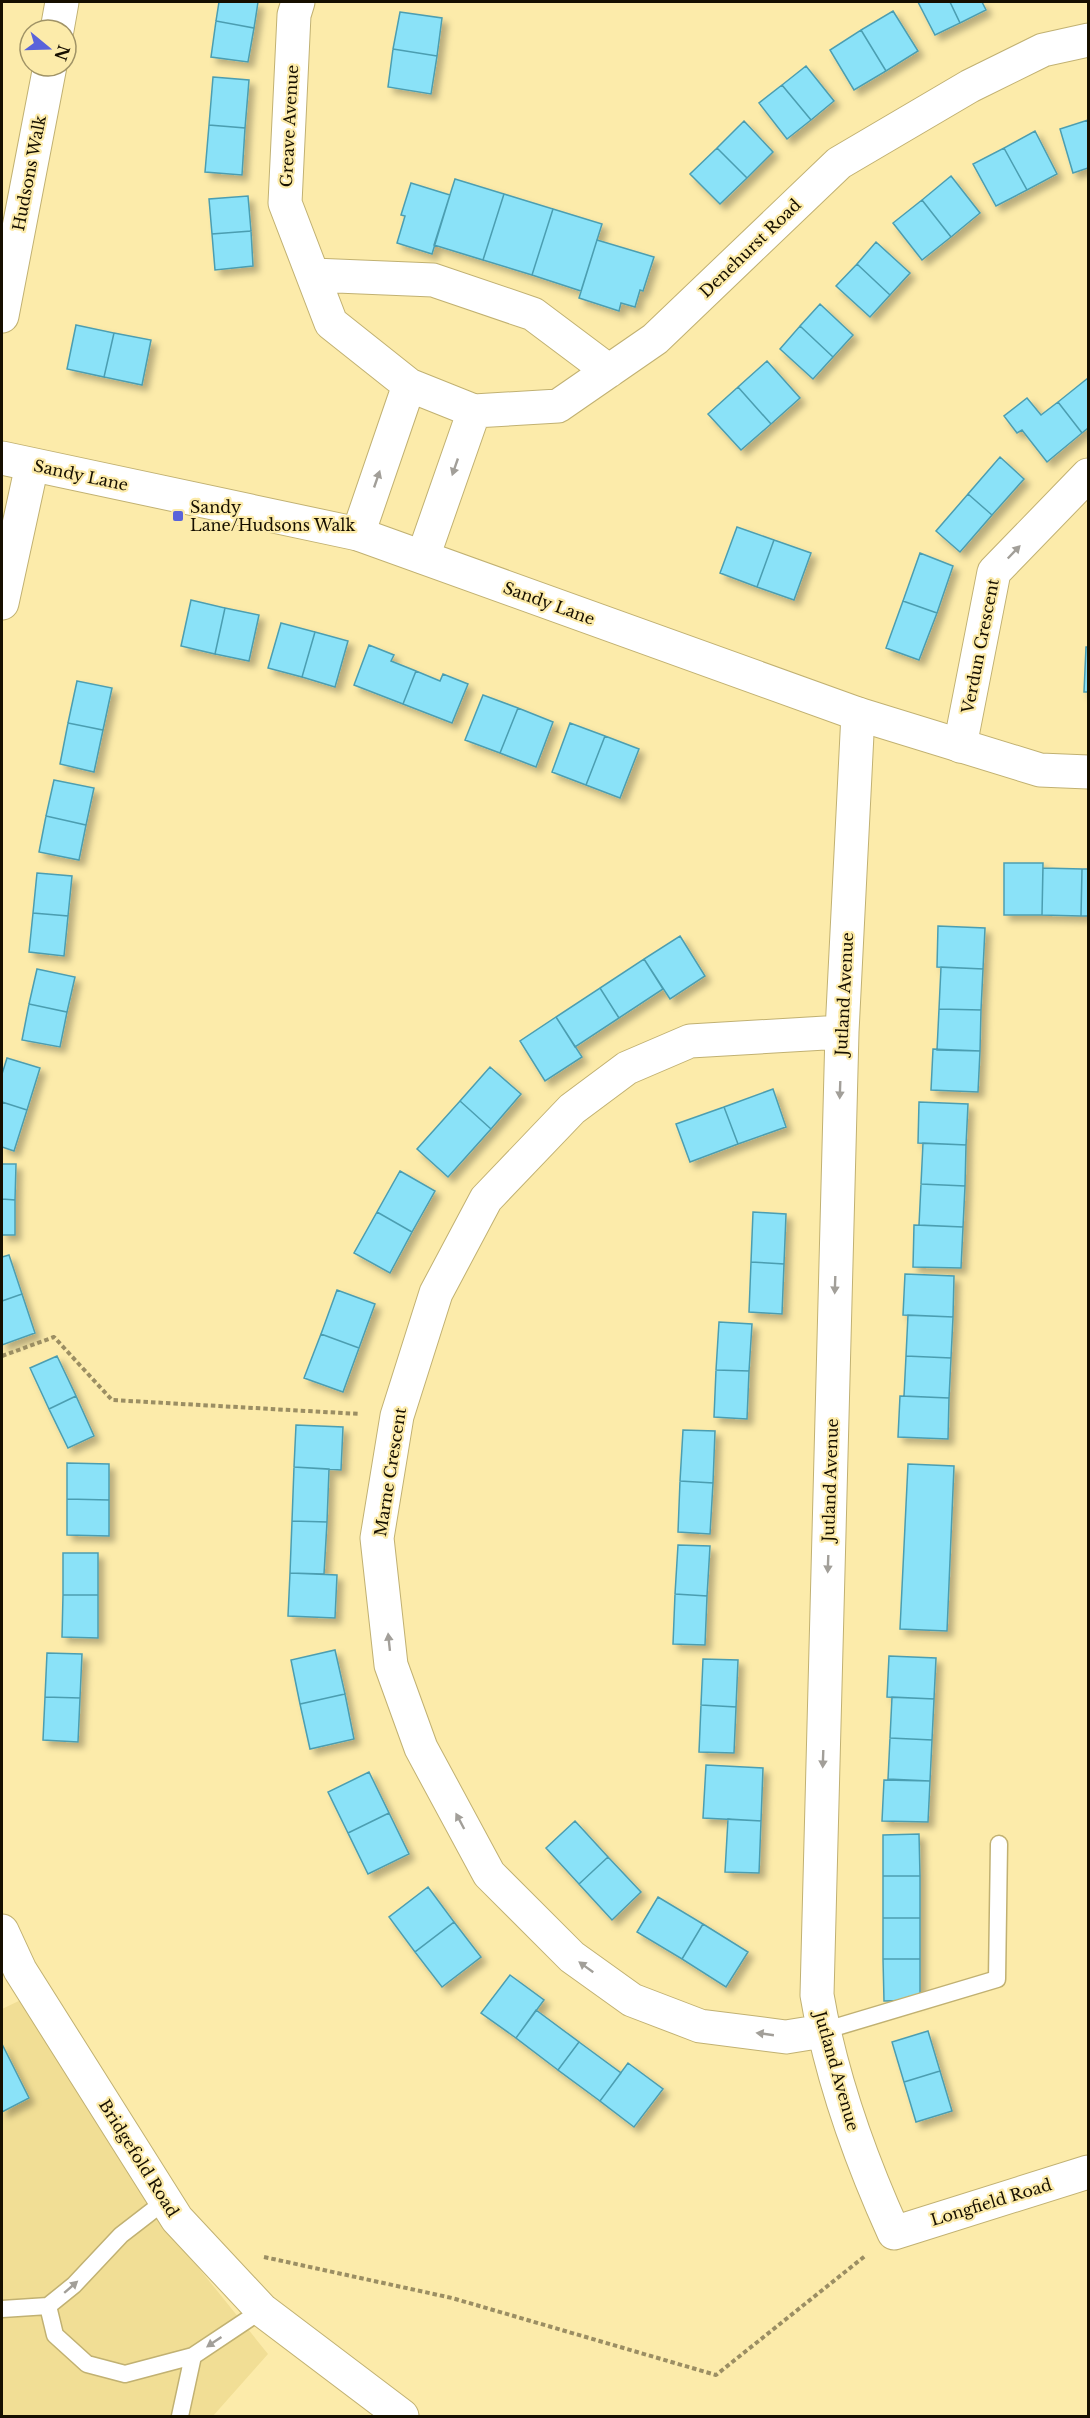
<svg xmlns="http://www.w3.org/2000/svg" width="1090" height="2418" viewBox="0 0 1090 2418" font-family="'Libre Baskerville',serif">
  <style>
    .built { fill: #f1de95 }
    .building { fill: #8ae2f8; stroke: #4c9eb1; stroke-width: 1.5; filter: url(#shadow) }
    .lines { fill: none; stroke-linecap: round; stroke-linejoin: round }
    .lane-casing { stroke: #c1b172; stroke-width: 19 }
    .street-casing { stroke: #c1b172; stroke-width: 35 }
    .secondary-casing { stroke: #c1b172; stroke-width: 35 }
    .path { stroke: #9b8e63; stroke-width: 4; stroke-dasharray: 4.5 3; stroke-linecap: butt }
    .lane { stroke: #fff; stroke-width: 16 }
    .street { stroke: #fff; stroke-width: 33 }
    .secondary { stroke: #fff; stroke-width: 33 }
    .oneway { fill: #a29f99 }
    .poi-dot { fill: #5963da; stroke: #fcebaa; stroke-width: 2 }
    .labels { text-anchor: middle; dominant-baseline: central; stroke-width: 4.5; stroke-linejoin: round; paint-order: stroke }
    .street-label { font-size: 16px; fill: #160f00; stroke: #fcebaa }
    .poi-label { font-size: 16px; fill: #160f00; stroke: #fcebaa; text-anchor: start }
  </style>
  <defs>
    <filter id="shadow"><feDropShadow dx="5.5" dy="5.5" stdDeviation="3" flood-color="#0004"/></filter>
  </defs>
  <rect width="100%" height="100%" fill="#fcebaa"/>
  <path class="built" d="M25,1998L185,2251L268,2354L213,2416H2V2009Z"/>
  <path class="building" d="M219,2H258L254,28L216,21Z
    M918,2H950L960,23L935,35Z
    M950,2H982L986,10L960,23Z
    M893,11L918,51L886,71L861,30Z
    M400,12L442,18L437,56L393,49Z
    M216,21L254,28L248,62L211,57Z
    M861,30L886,71L854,90L830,50Z
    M393,49L437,56L431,94L388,87Z
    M806,66L834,101L811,120L782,85Z
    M213,77L249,80L245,128L209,125Z
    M782,85L811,120L787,139L759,103Z
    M1088,120V168L1073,173L1060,129Z
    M744,121L773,152L747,178L717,148Z
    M209,125L245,128L242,175L205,172Z
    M1035,131L1057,174L1027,190L1004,148Z
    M717,148L747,178L720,204L690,174Z
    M1004,148L1027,190L996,206L973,164Z
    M951,176L980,213L951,237L922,200Z
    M455,179L504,194L483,260L434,245Z
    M411,183L450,195L432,254L397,243L405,216L401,215Z
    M504,194L553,209L532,275L483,260Z
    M248,196L251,231L212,234L209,199Z
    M922,200L951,237L922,260L893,223Z
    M553,209L602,224L581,291L532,275Z
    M251,231L253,266L215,270L212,234Z
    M597,240L654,257L643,291L640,290L635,307L621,303L619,311L579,298Z
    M876,242L910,273L890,295L857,264Z
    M857,264L890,295L870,317L836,286Z
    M820,304L853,335L833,357L800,326Z
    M76,325L114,333L104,377L67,369Z
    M800,326L833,357L813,379L780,349Z
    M114,333L151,340L142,385L104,377Z
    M767,361L800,398L771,424L738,387Z
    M1088,378V428L1082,433L1058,402Z
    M738,387L771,424L741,450L708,414Z
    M1027,398L1041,415L1058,402L1082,433L1047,462L1022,430L1017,433L1004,416Z
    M1000,457L1024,479L992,515L968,494Z
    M968,494L992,515L960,552L936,531Z
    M737,527L774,540L757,587L720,573Z
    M774,540L811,553L794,600L757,587Z
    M920,553L953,566L937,613L903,601Z
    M191,600L225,608L215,654L181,646Z
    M903,601L937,613L919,660L886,648Z
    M225,608L259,615L249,661L215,654Z
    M281,623L315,632L302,677L268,668Z
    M315,632L348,641L335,687L302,677Z
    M369,645L394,655L391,661L416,671L403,704L354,685Z
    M1086,647H1088V692H1084Z
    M416,671L440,681L443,674L468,684L452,723L403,704Z
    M77,681L112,688L103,730L68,723Z
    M483,695L518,708L500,753L465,740Z
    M518,708L553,722L536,767L500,753Z
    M68,723L103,730L94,772L60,764Z
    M570,723L605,736L586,785L552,772Z
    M605,736L639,749L620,798L586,785Z
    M54,780L94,788L86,825L46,816Z
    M46,816L86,825L79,860L39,852Z
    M1004,863H1043L1042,915H1004Z
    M1043,868L1082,869L1081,916L1042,915Z
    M1082,869H1088V916H1081Z
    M37,873L72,876L68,916L33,913Z
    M33,913L68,916L64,956L29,952Z
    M938,926L985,928L983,969L937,967Z
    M680,936L705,976L670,999L644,959Z
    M644,959L663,989L619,1018L600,988Z
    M941,967L983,969L981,1010L939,1009Z
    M37,969L75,977L67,1012L29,1004Z
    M600,988L619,1018L575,1047L556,1017Z
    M29,1004L67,1012L60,1047L22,1040Z
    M939,1009L981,1010L980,1051L937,1050Z
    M556,1017L582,1057L545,1081L520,1041Z
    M933,1049L980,1051L978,1092L931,1090Z
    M7,1058L40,1068L27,1110L2,1102V1074Z
    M490,1067L521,1094L491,1129L460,1101Z
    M773,1089L786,1127L738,1144L724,1107Z
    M460,1101L491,1129L448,1177L417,1149Z
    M2,1102L27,1110L14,1151L2,1147Z
    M919,1102L968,1104L966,1145L918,1143Z
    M724,1107L738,1144L690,1162L676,1124Z
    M923,1143L966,1145L965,1186L921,1184Z
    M2,1164H16L15,1200L2,1199Z
    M400,1171L435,1191L412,1232L377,1212Z
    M921,1184L965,1186L963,1227L919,1225Z
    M2,1199L15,1200V1235H2Z
    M377,1212L412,1232L390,1273L354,1253Z
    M753,1212L786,1214L784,1264L751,1262Z
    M914,1225L963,1227L961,1268L913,1267Z
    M9,1255L22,1294L2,1301V1257Z
    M751,1262L784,1264L782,1314L749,1312Z
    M905,1274L954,1276L953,1317L903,1315Z
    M337,1290L375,1304L359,1348L321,1334Z
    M22,1294L35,1333L2,1345V1301Z
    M908,1315L953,1317L951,1358L906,1356Z
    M719,1322L752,1324L749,1371L716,1370Z
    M321,1334L359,1348L343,1392L304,1378Z
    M57,1356L76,1396L49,1409L30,1368Z
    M906,1356L951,1358L949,1398L904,1396Z
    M716,1370L749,1371L747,1419L714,1417Z
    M76,1396L94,1436L68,1448L49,1409Z
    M900,1396L949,1398L948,1439L898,1437Z
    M296,1425L343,1427L341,1470L294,1467Z
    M683,1430L715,1431L713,1483L680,1481Z
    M67,1463L109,1464V1500L67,1499Z
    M908,1464L954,1466L947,1631L900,1629Z
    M294,1467L329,1469L327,1522L292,1521Z
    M680,1481L713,1483L710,1534L678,1532Z
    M67,1499L109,1500V1536L67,1535Z
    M292,1521L327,1522L324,1574L290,1573Z
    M678,1545L710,1546L707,1596L675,1594Z
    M63,1553H98V1595H63Z
    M290,1573L337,1575L335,1618L288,1616Z
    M675,1594L707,1596L705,1645L673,1644Z
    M63,1595H98V1638L62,1637Z
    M335,1650L345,1694L300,1704L291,1660Z
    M47,1653L82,1654L80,1698L45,1697Z
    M889,1656L936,1658L934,1699L887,1697Z
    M703,1659L738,1660L736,1707L701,1705Z
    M345,1694L354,1739L310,1749L300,1704Z
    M45,1697L80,1698L78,1742L43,1740Z
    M892,1697L934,1699L932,1740L890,1738Z
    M701,1705L736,1707L734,1753L699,1752Z
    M890,1738L932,1740L930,1781L888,1779Z
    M706,1765L763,1768L761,1821L703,1818Z
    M369,1772L389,1813L348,1833L328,1792Z
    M884,1780L930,1781L928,1822L882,1821Z
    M389,1813L409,1854L368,1874L348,1833Z
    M728,1819L761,1821L759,1873L725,1872Z
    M575,1821L608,1857L579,1884L546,1848Z
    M919,1834L920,1876H883V1835Z
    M608,1857L641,1892L612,1920L579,1884Z
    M883,1876H920V1918H883Z
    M428,1887L454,1922L415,1952L389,1917Z
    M658,1897L703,1924L682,1959L637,1932Z
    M883,1918H920V1959H883Z
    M454,1922L481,1957L442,1987L415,1952Z
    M703,1924L748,1952L726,1987L682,1959Z
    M883,1959H920V2000L884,2001Z
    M510,1975L544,2000L516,2038L481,2013Z
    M536,2010L579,2042L558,2070L516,2038Z
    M928,2031L940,2071L904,2082L892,2042Z
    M579,2042L621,2073L600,2101L558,2070Z
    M2,2044L29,2098L2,2112Z
    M628,2063L663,2089L634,2127L600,2101Z
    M940,2071L952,2111L916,2122L904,2082Z"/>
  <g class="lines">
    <g class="lane-casing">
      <path id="lane" d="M823,2031L997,1979L999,1844
        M165,2201L121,2235L74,2285L48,2306L55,2335L87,2364L125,2374L193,2356L262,2310
        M2,2309L48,2306
        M180,2416L193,2356"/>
    </g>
    <g class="street-casing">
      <path id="street" d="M298,2L294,15L285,203L331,323L409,385L474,411L558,406L655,339L839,163L970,86L1043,50L1088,40
        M57,30L62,2
        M313,275L433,280L533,314L609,371
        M2,316L50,66
        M358,534L409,385
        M423,557L474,411
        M2,603L32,465
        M858,714L842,1032L817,1995C831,2077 860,2158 894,2233L1088,2172
        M960,746L994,572L1088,475
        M2,1931L20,1970L177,2219L262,2310L402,2416
        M823,2031L786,2037L700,2026L632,2000L572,1957L489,1874L421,1748L391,1665L377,1538L397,1416L436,1293L486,1199L572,1109L627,1068L690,1041L842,1032"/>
    </g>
    <g class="secondary-casing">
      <path id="secondary" d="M2,458L358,534L858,714L1040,770L1088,772"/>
    </g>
    <path class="path" d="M2,1356L54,1337L112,1400L360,1414
      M264,2257L452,2298L716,2375L865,2256"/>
    <use href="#lane" class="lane"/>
    <use href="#street" class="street"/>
    <use href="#secondary" class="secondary"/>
  </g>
  <defs><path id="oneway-solid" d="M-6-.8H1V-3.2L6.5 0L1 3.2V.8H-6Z" transform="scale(1.5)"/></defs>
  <g class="oneway">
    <use href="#oneway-solid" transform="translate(455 467) rotate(109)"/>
    <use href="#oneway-solid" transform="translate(377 479) rotate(-71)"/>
    <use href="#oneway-solid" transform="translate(1014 552) rotate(-46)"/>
    <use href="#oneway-solid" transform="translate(840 1090) rotate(92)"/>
    <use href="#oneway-solid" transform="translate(835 1285) rotate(92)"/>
    <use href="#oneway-solid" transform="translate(828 1564) rotate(92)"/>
    <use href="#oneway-solid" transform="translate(389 1642) rotate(-96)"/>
    <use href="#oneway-solid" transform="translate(823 1759) rotate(92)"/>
    <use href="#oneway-solid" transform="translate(460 1821) rotate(-118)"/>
    <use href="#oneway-solid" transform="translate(586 1967) rotate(-144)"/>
    <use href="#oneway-solid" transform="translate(765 2034) rotate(-172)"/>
    <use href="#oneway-solid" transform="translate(71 2287) rotate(-41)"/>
    <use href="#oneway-solid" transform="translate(214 2342) rotate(146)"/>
  </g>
  <rect class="poi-dot" x="172" y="510" width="12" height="12" rx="3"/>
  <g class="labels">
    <g class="street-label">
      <text transform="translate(289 126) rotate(-87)">Greave Avenue</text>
      <text transform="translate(29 173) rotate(-79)">Hudsons Walk</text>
      <text transform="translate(750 248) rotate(-44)">Denehurst Road</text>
      <text transform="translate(81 475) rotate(12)">Sandy Lane</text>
      <text transform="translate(549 603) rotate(20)">Sandy Lane</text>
      <text transform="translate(980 646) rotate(-79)">Verdun Crescent</text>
      <text transform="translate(844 994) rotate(-87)">Jutland Avenue</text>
      <text transform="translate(390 1472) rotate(-81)">Marne Crescent</text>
      <text transform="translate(830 1480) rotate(-88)">Jutland Avenue</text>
      <text transform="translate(837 2071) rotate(74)">Jutland Avenue</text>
      <text transform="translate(139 2158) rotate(58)">Bridgefold Road</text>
      <text transform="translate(991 2202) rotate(-17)">Longfield Road</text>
    </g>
    <g class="poi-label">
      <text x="190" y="507">Sandy<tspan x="190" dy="18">Lane/Hudsons Walk</tspan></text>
    </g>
  </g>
  <rect width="1090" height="2418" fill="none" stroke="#160f00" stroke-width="6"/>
  <g transform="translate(48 48) rotate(109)"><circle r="28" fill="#fcebaa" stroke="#a09366" stroke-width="1.5"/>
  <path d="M0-4.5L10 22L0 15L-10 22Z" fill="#5963da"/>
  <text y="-9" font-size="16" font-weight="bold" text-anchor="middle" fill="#160f00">N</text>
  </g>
</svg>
